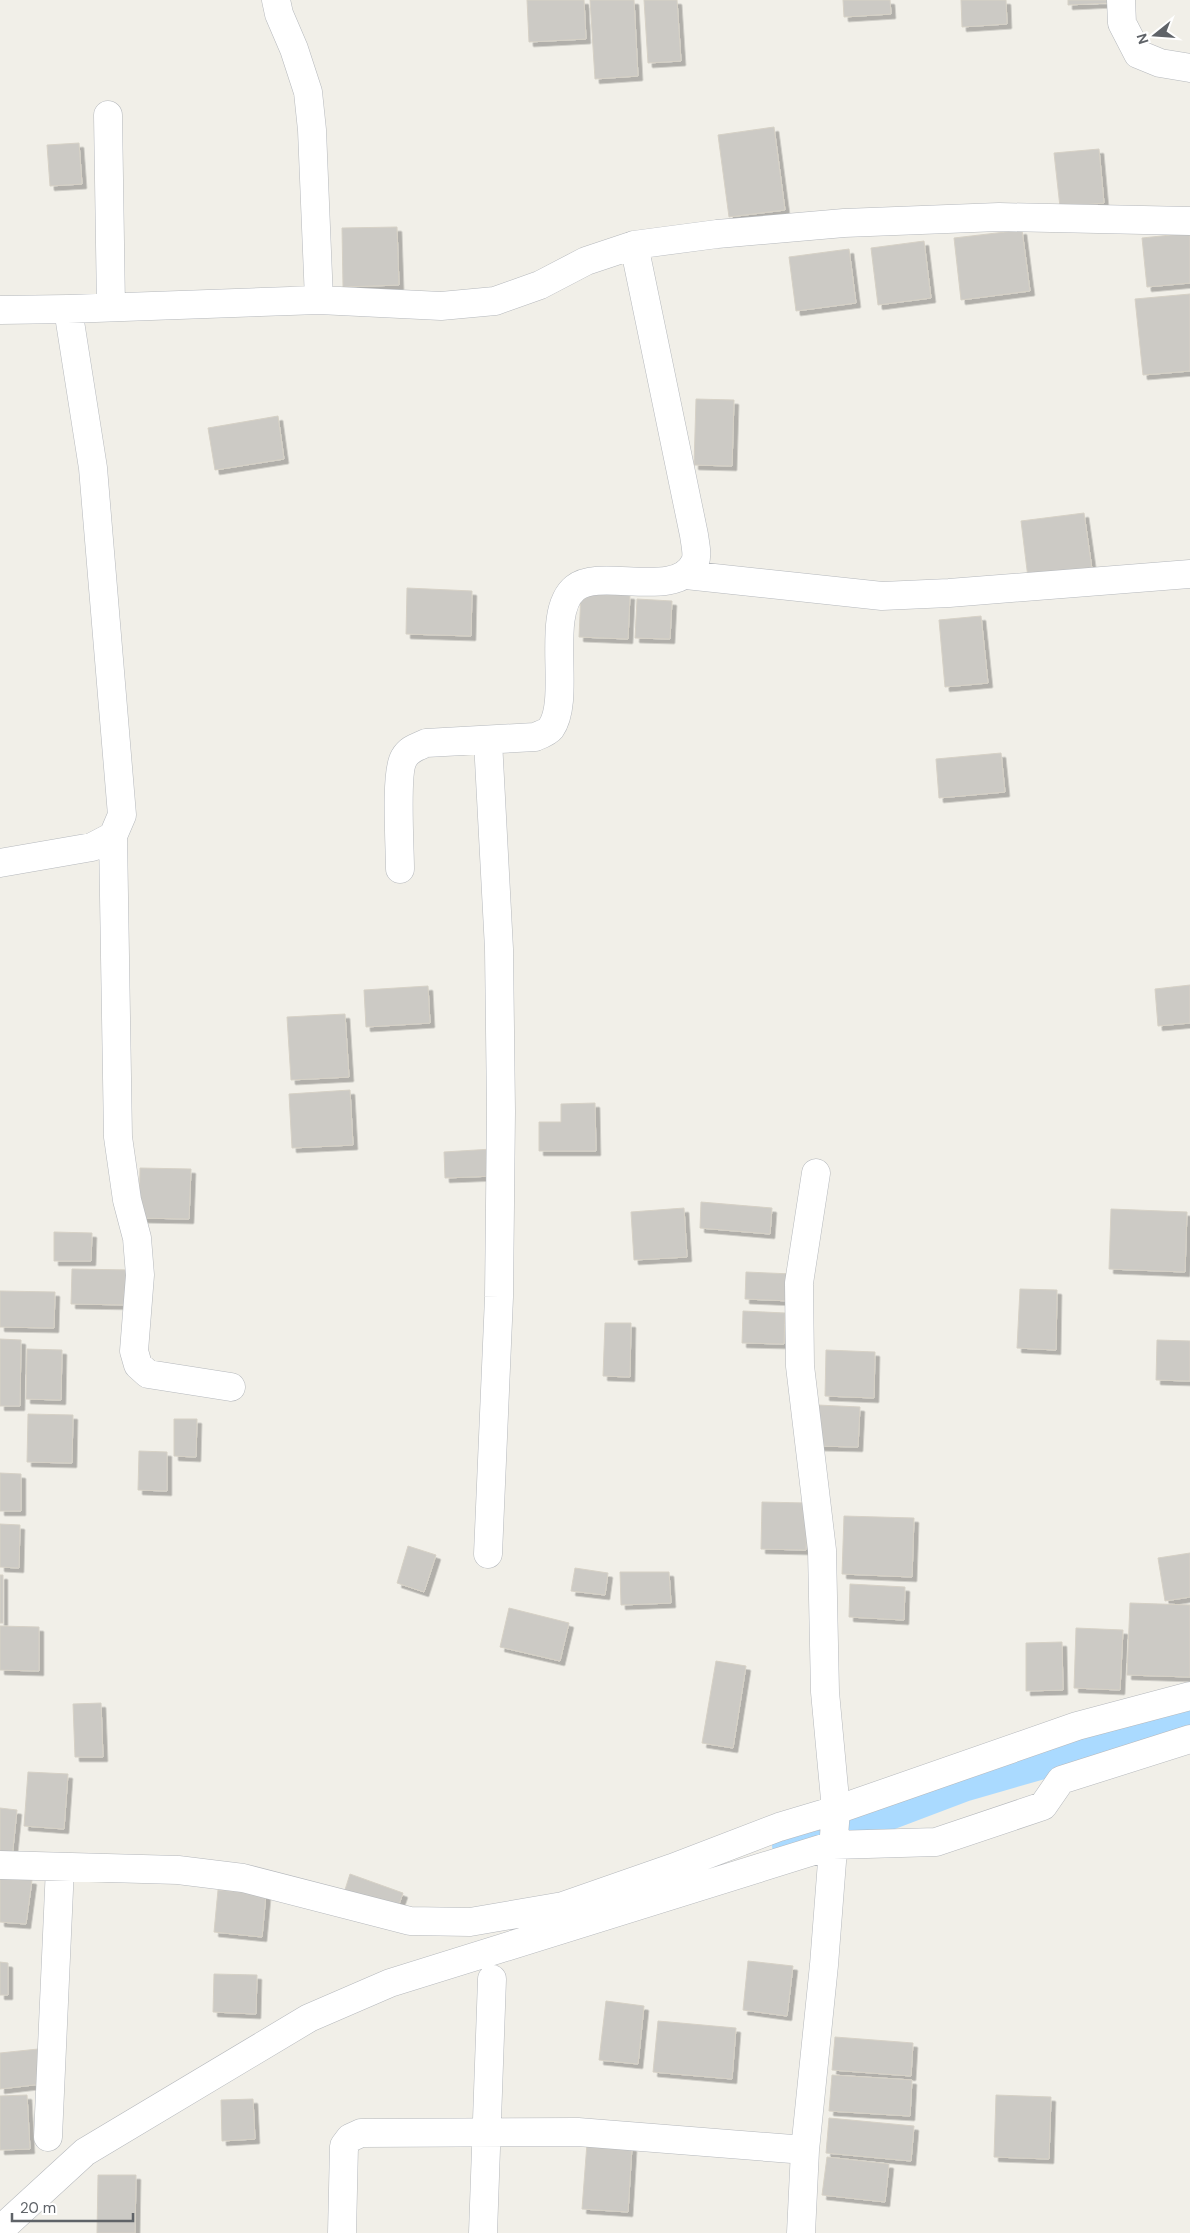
<svg xmlns="http://www.w3.org/2000/svg" width="1190" height="2233" viewBox="0 0 1190 2233" font-family="'DM Sans',sans-serif">
  <style>
    .lines { fill: none; stroke-linecap: round; stroke-linejoin: round }
    .canal { stroke: #aadaff; stroke-width: 42 }
    .building { fill: #cccac5; stroke: #d6d1c6; filter: url(#shadow) }
    .minor-casing { stroke: #b5b8bc; stroke-width: 29 }
    .minor { stroke: #fff; stroke-width: 28 }
  </style>
  <defs>
    <filter id="shadow"><feDropShadow dx="4.5" dy="4.5" stdDeviation="0" flood-color="#0004"/></filter>
  </defs>
  <rect width="100%" height="100%" fill="#f1efe8"/>
  <g class="lines">
    <path class="canal" d="M793,1845L962,1781L1171,1721L1190,1723"/>
  </g>
  <path class="building" d="M527,0H584L586,39L529,42Z
    M590,0H634L638,76L595,79Z
    M644,0H677L681,61L648,63Z
    M843,0H890L891,14L844,17Z
    M961,0H1006L1007,24L962,27Z
    M1068,0H1109V3L1068,5Z
    M774,127L785,210L729,217L718,135Z
    M79,143L82,184L50,186L47,145Z
    M1099,149L1104,203L1060,207L1054,153Z
    M397,227L399,285L343,287L342,228Z
    M1022,230L1030,291L961,300L954,238Z
    M1190,233V283L1147,287L1142,238Z
    M924,241L931,298L878,305L871,248Z
    M849,249L856,303L796,311L789,257Z
    M1190,294V371L1143,375L1135,299Z
    M696,399L734,400L732,466L694,465Z
    M278,416L284,459L215,470L208,428Z
    M1084,513L1092,569L1028,578L1021,521Z
    M407,588L472,591L471,636L406,634Z
    M581,593L630,595L628,639L579,637Z
    M637,599L672,601L670,639L635,638Z
    M981,616L988,683L945,687L939,620Z
    M1001,753L1005,792L939,798L936,759Z
    M1190,985V1023L1158,1026L1155,989Z
    M428,986L430,1023L366,1027L364,990Z
    M345,1014L349,1077L291,1080L287,1017Z
    M350,1090L353,1145L292,1148L289,1094Z
    M595,1103L596,1151H539V1122H561V1104Z
    M492,1149L494,1176L445,1178L444,1152Z
    M140,1168L191,1169L189,1219L139,1218Z
    M701,1202L772,1208L770,1234L700,1228Z
    M684,1208L687,1257L634,1260L631,1212Z
    M1111,1209L1187,1212L1185,1272L1109,1269Z
    M54,1232L92,1233L91,1261H54Z
    M72,1269L133,1270L132,1305L71,1304Z
    M746,1272L792,1274L791,1301L745,1299Z
    M1020,1289L1057,1290L1056,1350L1017,1348Z
    M0,1291L55,1292L54,1328L0,1327Z
    M743,1311L785,1313L784,1344L742,1343Z
    M605,1323H631L630,1377L603,1376Z
    M0,1339L21,1340L20,1406H0Z
    M1157,1340L1190,1341V1381L1156,1380Z
    M27,1349L62,1350L61,1400L26,1399Z
    M826,1350L875,1352L874,1398L825,1396Z
    M818,1405L860,1407L858,1447L817,1446Z
    M28,1414L73,1415L72,1463L27,1462Z
    M174,1419H197L196,1457L174,1456Z
    M139,1451L167,1452V1491L138,1490Z
    M0,1473L21,1474V1511H0Z
    M762,1502L807,1503L806,1550L761,1549Z
    M844,1516L914,1518L912,1577L842,1574Z
    M0,1524L20,1525L19,1568L0,1567Z
    M408,1546L436,1555L424,1592L397,1583Z
    M1190,1553V1597L1165,1601L1158,1558Z
    M575,1568L608,1573L605,1595L571,1591Z
    M620,1572H669L671,1603L621,1605Z
    M0,1575H3V1623H0Z
    M850,1584L905,1587L904,1620L849,1617Z
    M1130,1603L1190,1605V1677L1127,1675Z
    M509,1608L569,1623L560,1661L500,1647Z
    M0,1626L39,1627V1671L0,1670Z
    M1076,1628L1123,1630L1120,1690L1074,1688Z
    M1062,1642L1063,1690L1026,1691V1643Z
    M716,1661L746,1666L733,1748L702,1743Z
    M101,1703L103,1757H75L73,1704Z
    M28,1772L68,1774L64,1829L24,1826Z
    M0,1808L17,1810L12,1858L0,1857Z
    M350,1874L403,1893L396,1913L343,1896Z
    M0,1876L32,1880L26,1924L0,1922Z
    M218,1890L266,1894L262,1937L214,1932Z
    M748,1961L793,1966L787,2016L743,2010Z
    M0,1962L8,1963V1995H0Z
    M214,1974L257,1975L256,2014L213,2012Z
    M606,2001L644,2006L638,2064L599,2060Z
    M658,2021L736,2028L732,2079L653,2072Z
    M835,2037L913,2043L911,2076L832,2070Z
    M38,2049L42,2084L0,2089V2053Z
    M832,2075L912,2080L910,2116L829,2111Z
    M27,2095L30,2149L0,2150V2096Z
    M996,2095L1051,2097L1049,2159L994,2157Z
    M253,2099L255,2139L222,2141L221,2100Z
    M829,2118L914,2126L911,2161L826,2153Z
    M587,2143L632,2147L628,2212L582,2209Z
    M827,2157L889,2164L885,2202L822,2195Z
    M98,2175H136L135,2233H97Z"/>
  <g class="lines">
    <g class="minor-casing">
      <path id="minor" d="M276,0L279,14L294,49L308,92L312,130L319,300
        M1121,0L1122,23L1138,54L1160,63L1190,68
        M108,115L111,307
        M0,310L68,309L319,300L441,306L495,301L540,285L586,261L634,245L717,234L844,223L999,217L1190,221
        M686,575L882,596L949,593L1190,574
        M113,836L118,1137L127,1200L137,1238L140,1275L134,1351L138,1365L148,1374L231,1387
        M0,863L92,847L113,836L122,815L93,468L68,309
        M400,869C400,848 395,772 404,758C409,749 417,747 426,743L535,737C540,735 548,732 551,728C572,698 544,613 575,588C601,567 678,601 695,562C698,555 695,543 694,535L634,245
        M816,1173L799,1283L800,1366L822,1550L825,1692L836,1810L1077,1726L1190,1696
        M488,1554L499,1297L501,1111L499,949L488,741
        M0,1865L178,1870L243,1878L410,1921L470,1922L563,1906L672,1868L779,1827L836,1810L824,1965L805,2150L801,2233
        M48,2137L60,1867
        M0,2230L85,2152L309,2018L390,1983L833,1845L936,1842L1043,1806L1061,1780L1190,1739
        M342,2233L344,2146L350,2138L361,2133L578,2132L805,2150
        M483,2233L492,1979"/>
    </g>
    <use href="#minor" class="minor"/>
  </g>
  <g transform="translate(1155 35) rotate(253)" stroke="#ffffff" stroke-width="4" paint-order="stroke">
  <path d="M0-4L9 19L0 12L-9 19Z" fill="#5f6368"/>
  <text y="-8" font-size="14" font-weight="bold" text-anchor="middle" fill="#5f6368">N</text>
  </g>
  <path d="M12 2213v8h121v-8" fill="none" stroke="#5f6368" stroke-width="2.5"/>
  <text x="20" y="2213" font-size="15" fill="#5f6368" stroke="#ffffff" stroke-width="4" paint-order="stroke">20 m</text>
</svg>
